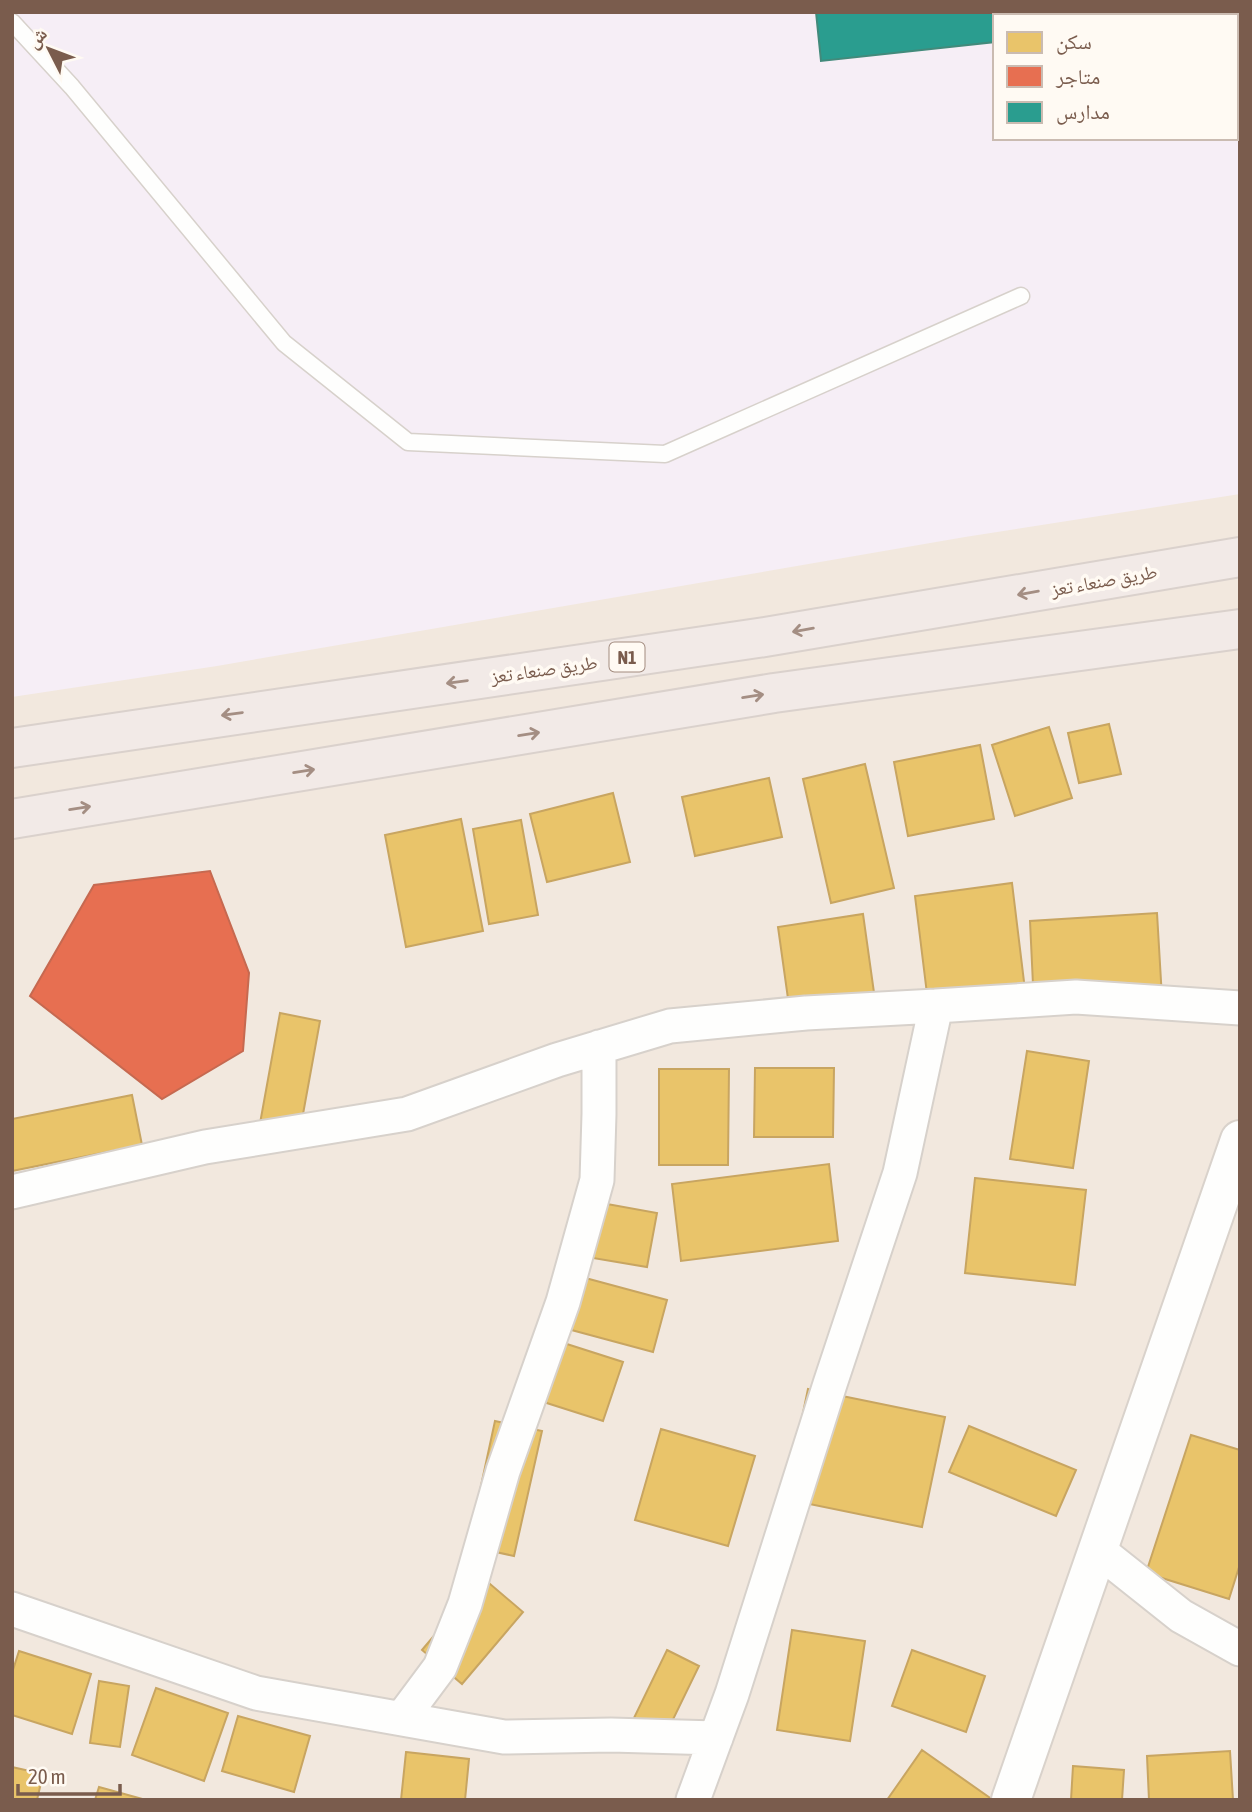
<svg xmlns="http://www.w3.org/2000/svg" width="1252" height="1812" viewBox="0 0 1252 1812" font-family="'Asap Condensed','Noto Naskh Arabic',sans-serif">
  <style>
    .residential { fill: #f2e8de; fill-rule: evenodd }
    .education { fill: #f6eef6; fill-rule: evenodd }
    .homes { fill: #e9c46a; stroke: #c8a561; stroke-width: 2 }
    .shops { fill: #e76f51; stroke: #c66950; stroke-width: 2 }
    .schools { fill: #2a9d8f; stroke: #428a7b; stroke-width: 2 }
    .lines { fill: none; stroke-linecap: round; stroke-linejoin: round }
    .lane-casing { stroke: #d7d1cb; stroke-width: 19 }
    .street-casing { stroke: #d7d1cb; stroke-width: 37 }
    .secondary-casing { stroke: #d9d2cb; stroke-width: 42 }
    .highway-casing { stroke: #dad1cc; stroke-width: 42 }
    .lane { stroke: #fefefd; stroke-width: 16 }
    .street { stroke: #fefefd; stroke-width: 33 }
    .secondary { stroke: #fefefd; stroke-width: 38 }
    .highway { stroke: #f2eae7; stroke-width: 38 }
    .oneway { stroke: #a48e83 }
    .labels { text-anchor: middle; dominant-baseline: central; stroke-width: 7; stroke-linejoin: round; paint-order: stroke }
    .shield { fill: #fffaf3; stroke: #a28b7f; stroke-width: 2 }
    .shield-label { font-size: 18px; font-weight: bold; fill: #7a5c4d }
    .street-label { font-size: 19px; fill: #7a5c4d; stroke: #fffaf3 }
  </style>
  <rect width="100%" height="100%" fill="#f9f5f0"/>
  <path class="residential" d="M12,12H1240V1800H12ZM995,16H1236V138H995Z"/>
  <path class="education" d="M12,12H1240V494L965,537L217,666L12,697ZM995,16H1236V138H995Z"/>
  <path class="homes" d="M1109,724L1121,774L1079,783L1068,733Z
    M1049,727L1072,798L1015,816L992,745Z
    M980,745L994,819L908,836L894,762Z
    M865,764L894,888L831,903L803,779Z
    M769,778L782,837L695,856L682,797Z
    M613,793L630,862L547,882L530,814Z
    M461,819L483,931L406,947L385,835Z
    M521,820L538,915L489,924L473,829Z
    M1012,883L1025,990L928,1002L915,896Z
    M1157,913L1162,998L1034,1006L1030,921Z
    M863,914L876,1007L791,1020L778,927Z
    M280,1013L320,1021L299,1136L259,1129Z
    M1027,1051L1089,1061L1073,1168L1010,1159Z
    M755,1068H834L833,1137H754Z
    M659,1069H729L728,1165H659Z
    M132,1095L142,1145L12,1171V1119Z
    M829,1164L838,1241L681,1261L672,1184Z
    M975,1178L1086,1190L1075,1285L965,1273Z
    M596,1202L657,1213L647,1267L587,1257Z
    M578,1276L667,1300L653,1352L564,1328Z
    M548,1338L623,1362L603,1421L528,1397Z
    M808,1389L945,1417L922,1527L785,1499Z
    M495,1421L542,1431L514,1556L468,1546Z
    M969,1426L1076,1470L1056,1516L949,1472Z
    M661,1429L755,1456L728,1546L635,1520Z
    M1191,1435L1240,1450V1564L1229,1599L1146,1573Z
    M483,1578L523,1612L462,1684L422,1650Z
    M792,1630L865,1641L850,1741L777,1730Z
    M667,1650L699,1666L664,1738L632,1722Z
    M912,1650L985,1676L966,1732L892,1706Z
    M19,1651L91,1674L72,1734L12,1715V1673Z
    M99,1681L129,1686L120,1747L90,1743Z
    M156,1688L228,1713L204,1781L132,1755Z
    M238,1716L310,1736L294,1792L222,1771Z
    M922,1750L993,1800H887Z
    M1230,1751L1233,1800H1149L1147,1756Z
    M406,1752L469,1759L465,1800H401Z
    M1073,1766L1124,1770L1122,1800H1071Z
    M12,1767L43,1774L37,1800H12Z
    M99,1787L146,1800H95Z"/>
  <path class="shops" d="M210,871L249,973L243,1051L162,1099L30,996L94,885Z"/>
  <path class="schools" d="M816,12H1015V16H995V42L821,61Z"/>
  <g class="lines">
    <g class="lane-casing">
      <path id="lane" d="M12,22L72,87L284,343L408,442L665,454L1021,296"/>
    </g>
    <g class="street-casing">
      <path id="street" d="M12,1192L205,1147L407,1114L557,1060L670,1026L806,1013L936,1006
        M1098,1550L1181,1616L1240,1649
        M12,1609L256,1693L504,1737L611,1735L716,1738
        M402,1718L440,1667L465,1604L503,1471L563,1302L597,1180L599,1114V1047
        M693,1800L732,1694L830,1384L900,1173L936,1006L1076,997L1240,1008"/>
    </g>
    <g class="secondary-casing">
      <path id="secondary" d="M1011,1800L1240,1140"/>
    </g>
    <g class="highway-casing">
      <path id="highway" d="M12,748L765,637L1240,557
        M12,819L774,693L1240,629"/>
    </g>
    <use href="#lane" class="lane"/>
    <use href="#street" class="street"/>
    <use href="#secondary" class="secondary"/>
    <use href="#highway" class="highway"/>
  </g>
  <defs><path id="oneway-shaft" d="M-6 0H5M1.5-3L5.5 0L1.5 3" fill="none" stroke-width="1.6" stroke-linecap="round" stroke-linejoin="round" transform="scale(1.75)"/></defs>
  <g class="oneway">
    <use href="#oneway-shaft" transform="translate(1028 593) rotate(170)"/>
    <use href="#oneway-shaft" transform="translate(803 630) rotate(170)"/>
    <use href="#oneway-shaft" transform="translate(457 682) rotate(172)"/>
    <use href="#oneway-shaft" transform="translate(753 696) rotate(-9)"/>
    <use href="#oneway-shaft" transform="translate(232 714) rotate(172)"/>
    <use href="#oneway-shaft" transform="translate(529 734) rotate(-9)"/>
    <use href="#oneway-shaft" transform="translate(304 771) rotate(-9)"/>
    <use href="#oneway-shaft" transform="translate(80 808) rotate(-9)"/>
  </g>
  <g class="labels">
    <rect class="shield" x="609.5" y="642.5" width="35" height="29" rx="5"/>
    <g class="shield-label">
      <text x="627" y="657">N1</text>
    </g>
    <g class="street-label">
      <text transform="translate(1104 580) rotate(-10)">طريق صنعاء تعز</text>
      <text transform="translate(544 669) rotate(-8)">طريق صنعاء تعز</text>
    </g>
  </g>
  <rect width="1252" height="1812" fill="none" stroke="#7a5c4d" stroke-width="28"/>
  <rect x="993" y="14" width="245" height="126" fill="#fffaf3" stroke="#cabbb1" stroke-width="2"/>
  <rect x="1007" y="32" width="35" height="21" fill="#e9c46a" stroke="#cabbb1" stroke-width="2"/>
  <text x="1056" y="49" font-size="21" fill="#7a5c4d">سكن</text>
  <rect x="1007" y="66" width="35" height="21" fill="#e76f51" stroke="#cabbb1" stroke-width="2"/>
  <text x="1056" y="84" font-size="21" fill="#7a5c4d">متاجر</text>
  <rect x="1007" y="102" width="35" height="21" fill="#2a9d8f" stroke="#cabbb1" stroke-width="2"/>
  <text x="1056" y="119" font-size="21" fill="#7a5c4d">مدارس</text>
  <g transform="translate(49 49) rotate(312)" stroke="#fffaf3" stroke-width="5" paint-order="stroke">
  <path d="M0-5L12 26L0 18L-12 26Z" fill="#7a5c4d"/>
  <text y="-10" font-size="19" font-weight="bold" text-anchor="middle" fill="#7a5c4d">ش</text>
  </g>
  <path d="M18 1784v10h102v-10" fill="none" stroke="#7a5c4d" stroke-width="3.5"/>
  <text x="28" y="1784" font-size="21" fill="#7a5c4d" stroke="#fffaf3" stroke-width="5" paint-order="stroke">20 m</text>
</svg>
